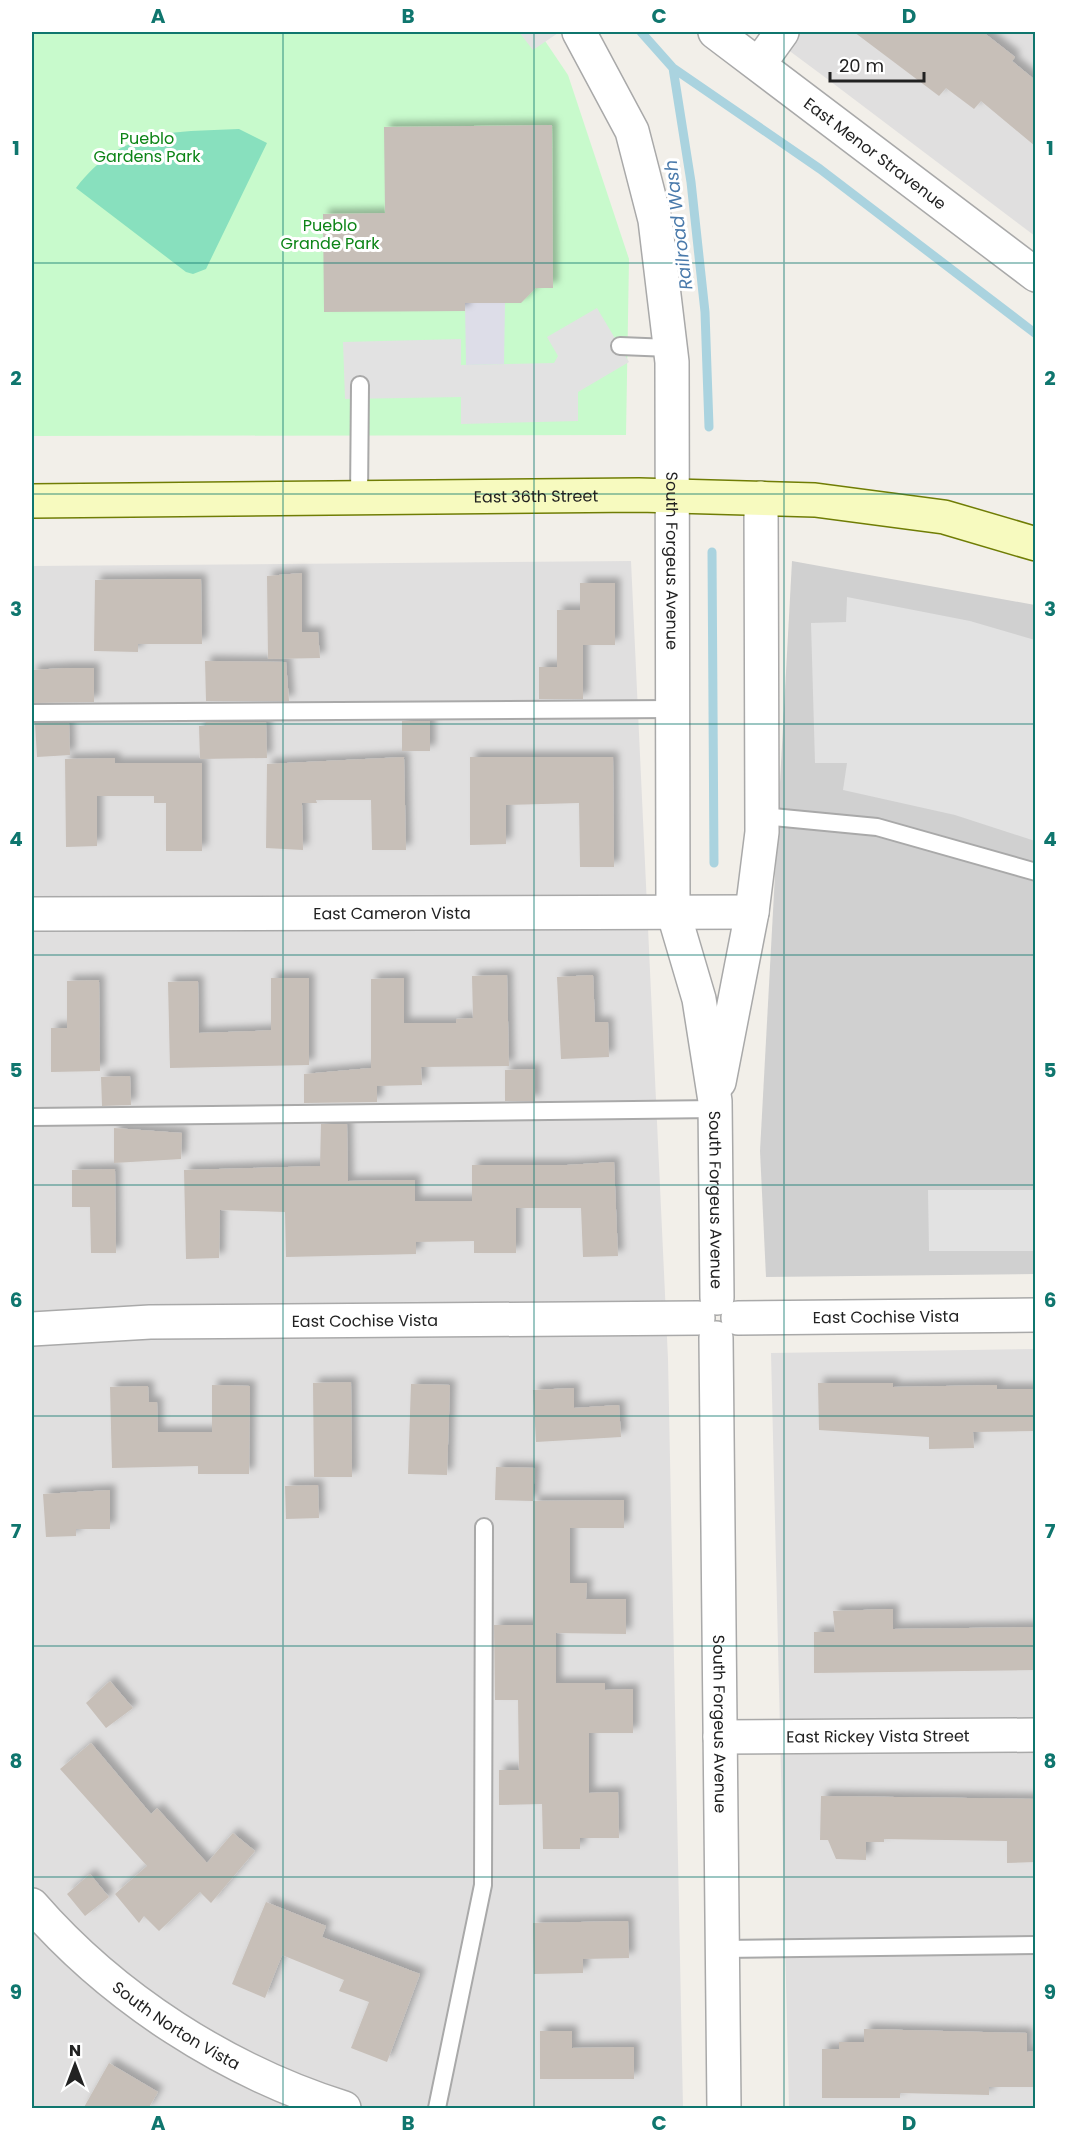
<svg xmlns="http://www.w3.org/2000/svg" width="1067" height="2140" viewBox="0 0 1067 2140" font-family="Poppins,sans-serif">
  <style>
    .residential { fill: #e0dfdf }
    .religious { fill: #d0d0d0 }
    .park { fill: #c8facc }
    .pitch { fill: #88e0be }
    .parking { fill: #e2e2e2 }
    .plaza { fill: #dddde8 }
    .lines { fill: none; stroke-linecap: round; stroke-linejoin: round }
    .stream { stroke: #aad3df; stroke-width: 9 }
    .building { fill: #c7bfb8; filter: url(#shadow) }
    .service-casing { stroke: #a9a9a9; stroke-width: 20 }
    .minor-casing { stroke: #a9a9a9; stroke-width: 36 }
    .secondary-casing { stroke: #707d05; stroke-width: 36 }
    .service { stroke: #fff; stroke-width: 16 }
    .minor { stroke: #fff; stroke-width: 33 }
    .secondary { stroke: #f7fabf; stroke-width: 33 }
    .grid { fill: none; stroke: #0f766e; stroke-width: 1.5; stroke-opacity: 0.55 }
    .labels { text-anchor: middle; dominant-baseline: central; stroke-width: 6; stroke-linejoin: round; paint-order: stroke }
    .park-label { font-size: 16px; fill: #0c8416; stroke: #fff }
    .street-label { font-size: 16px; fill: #222; stroke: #fff }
    .water-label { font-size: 18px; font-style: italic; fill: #4a7aab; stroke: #fff }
    .neatline { fill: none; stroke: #0f766e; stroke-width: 2 }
    .grid-label { font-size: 20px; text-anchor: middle; font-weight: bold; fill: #0f766e }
  </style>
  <defs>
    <filter id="shadow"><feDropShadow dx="5.5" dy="-5.5" stdDeviation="3" flood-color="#0004"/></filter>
  </defs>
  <rect width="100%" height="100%" fill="#f2efe9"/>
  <path class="residential" d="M764,32H1035V236L826,78Z
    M631,561L668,1359L683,2108H32V566Z
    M1035,1349V2108H789L771,1353Z"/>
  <path class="religious" d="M792,561L1035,605V1274L766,1277L760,1151Z"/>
  <path class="park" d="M32,32H539L568,75L629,259L626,435L32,436Z"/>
  <path class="pitch" d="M239,129L267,143L206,269L193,274L186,272L76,188C123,128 170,132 239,129Z"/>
  <path class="parking" d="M519,32H557L558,33L533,50Z
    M597,308L629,362L578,392V421L461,424V397L345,399L343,342L461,339V365L554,363L558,356L547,337Z
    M847,597L970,621L1035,640V841L955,815L843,790L847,763H815L811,623L846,622Z
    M928,1190H1035V1251H929Z"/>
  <path class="plaza" d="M465,303H505L504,364L466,365Z"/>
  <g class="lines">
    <path class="stream" d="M641,32L673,68L691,182L705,312L709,427
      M673,68L820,169L1036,334
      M712,552L714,863"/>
  </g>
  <path class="building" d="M854,32H983L1015,57L1012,61L1035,80V146L981,101L974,109L946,88L939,96Z
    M552,125L553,288H536L521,303H465V311L324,312L323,214L385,213L384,127Z
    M302,573V632H318L320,658L268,659L267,576Z
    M163,579H201L202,644H138V652L94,651L95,580Z
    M580,583H615V645H583V699H539V667H557V610H580Z
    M205,661L286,662L289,701H206Z
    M65,668H94V702L32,703V670Z
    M402,721H430V751H402Z
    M206,722H266L267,758L200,759L199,726H206Z
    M35,723H69L70,755L37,757Z
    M404,757L406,850H372L371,800H316L317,803H302L303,850L266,848L267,764Z
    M470,757H613L614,867H580L579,803L506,805V844L470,845Z
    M115,758V763H202V851H166V803H154V796H97V846L66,847L65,759Z
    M507,975L509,1066L421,1067L422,1085L377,1086V1102L304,1103V1074L371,1068V979L404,978V1023H456V1019L473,1018L472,976Z
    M593,975L595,1022H608L609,1057L561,1059L557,977Z
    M271,978H309V1065L170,1068L168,982L198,981L199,1033L255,1031L271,1030Z
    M99,980L100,1071L51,1072V1028H67V981Z
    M535,1069V1101H505V1070Z
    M130,1076L131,1105L102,1106L101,1077Z
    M321,1124H347L348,1181L415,1180V1201H472V1165H567L614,1162L618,1256L583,1257L581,1208H516V1253H474V1241L416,1242V1254L286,1257L285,1212L220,1210L219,1258L186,1259L184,1170L320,1166Z
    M114,1128L182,1133L181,1159L114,1163Z
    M115,1169L116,1253H91L90,1207H72V1170Z
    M351,1382L352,1477H314L313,1383Z
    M818,1383H893V1387L997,1385V1389H1035V1431L973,1432L974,1448L929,1449V1437L819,1430Z
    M411,1384L450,1385L447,1475L408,1474Z
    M212,1385L250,1386L249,1474H198V1466L112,1468L110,1387L148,1386L149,1402H157L158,1432H212Z
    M574,1388V1408L619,1405L621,1437L536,1442L533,1390Z
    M496,1467L535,1468L533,1501L495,1500Z
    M318,1485L319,1518L286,1519L285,1486Z
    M110,1490V1529H76V1536L46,1537L43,1494Z
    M624,1500V1528H570V1583H587L586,1599H626V1634L556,1633V1683H605V1690L633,1689V1733H589V1793L618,1792L619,1838H580V1849H543L542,1804L499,1805V1770H519L518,1700H495L494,1625H533V1501Z
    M893,1609V1629L1035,1627V1670L814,1673V1632H835L833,1611Z
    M110,1681L133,1708L106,1728L86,1703Z
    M91,1743L151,1814L157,1808L207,1863L233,1833L255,1851L211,1903L200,1892L159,1931L144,1916L139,1923L115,1894L147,1866L60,1769Z
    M821,1796L1035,1799V1862L1007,1863V1841L884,1839V1842H866V1860L836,1859L828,1840H820Z
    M90,1874L109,1897L85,1916L67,1894Z
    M266,1902L326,1926L322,1937L420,1974L387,2062L351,2048L369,2002L339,1991L344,1980L282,1955L265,1998L232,1984Z
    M628,1921L629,1958L583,1959V1973L534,1974L533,1923Z
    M864,2029L1027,2033V2052L1035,2051V2087H989V2095L900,2093V2098H822V2049H839V2042H864Z
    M540,2031H572V2048L634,2047V2079H540Z
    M109,2063L158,2092L148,2109H83Z"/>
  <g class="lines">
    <g class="service-casing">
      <path id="service" d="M620,346L670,348
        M359,498L360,385
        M32,713L674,709
        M762,816L877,827L1036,872
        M32,1117L716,1109
        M722,1949L1036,1945
        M437,2108L483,1885L484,1527"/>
    </g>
    <g class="minor-casing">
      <g id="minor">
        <path id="s1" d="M579,32L632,131L655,220L672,362L673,911L699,999L715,1101L717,1298"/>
        <path id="s2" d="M715,32L1036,275"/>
        <path d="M759,64L782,32"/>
        <path id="s3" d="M32,914L752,912"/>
        <path d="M719,1082L752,912L762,832L761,498"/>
        <path id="s4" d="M738,1318L1036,1315"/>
        <path id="s5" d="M32,1329L150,1322L698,1318"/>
        <path id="s6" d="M716,1338L724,2108"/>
        <path id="s7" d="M720,1737L1036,1735"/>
        <path id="s8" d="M32,1905C113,1998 226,2071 344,2108"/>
      </g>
    </g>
    <g class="secondary-casing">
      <g id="secondary">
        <path id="s9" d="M32,501L639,495L815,500L944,517L1036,544"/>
      </g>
    </g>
    <use href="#service" class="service"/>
    <use href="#minor" class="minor"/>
    <use href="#secondary" class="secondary"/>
  </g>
  <path class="grid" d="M283,32V2108M534,32V2108M784,32V2108M32,263H1036M32,494H1036M32,724H1036M32,955H1036M32,1185H1036M32,1416H1036M32,1646H1036M32,1877H1036"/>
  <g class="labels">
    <g class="park-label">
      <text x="147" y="138">Pueblo<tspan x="147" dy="18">Gardens Park</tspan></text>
      <text x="330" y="225">Pueblo<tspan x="330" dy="18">Grande Park</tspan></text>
    </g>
    <g class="street-label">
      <text stroke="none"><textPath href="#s2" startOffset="201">East Menor Stravenue</textPath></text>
      <text stroke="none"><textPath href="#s9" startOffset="504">East 36th Street</textPath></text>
      <text stroke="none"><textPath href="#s1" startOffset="546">South Forgeus Avenue</textPath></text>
      <text stroke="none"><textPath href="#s3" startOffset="360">East Cameron Vista</textPath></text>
      <text stroke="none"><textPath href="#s1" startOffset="1190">South Forgeus Avenue</textPath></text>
      <text stroke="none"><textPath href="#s4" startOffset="148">East Cochise Vista</textPath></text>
      <text stroke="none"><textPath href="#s5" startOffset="333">East Cochise Vista</textPath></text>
      <text stroke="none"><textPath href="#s6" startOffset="386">South Forgeus Avenue</textPath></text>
      <text stroke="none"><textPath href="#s7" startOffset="158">East Rickey Vista Street</textPath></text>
      <text stroke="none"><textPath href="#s8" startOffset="189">South Norton Vista</textPath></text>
    </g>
    <g class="water-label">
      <text transform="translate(678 225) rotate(-97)">Railroad Wash</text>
    </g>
  </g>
  <rect width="1067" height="2140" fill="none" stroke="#ffffff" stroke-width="66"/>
  <g transform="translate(75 2065)" stroke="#ffffff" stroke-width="4.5" paint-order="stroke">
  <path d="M0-4.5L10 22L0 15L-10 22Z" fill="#222222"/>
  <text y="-9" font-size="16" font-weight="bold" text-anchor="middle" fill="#222222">N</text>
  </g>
  <path d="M830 72v9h94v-9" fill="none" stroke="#222222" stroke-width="3"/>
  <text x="839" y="72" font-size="18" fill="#222222" stroke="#ffffff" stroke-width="4.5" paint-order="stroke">20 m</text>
  <rect x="33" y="33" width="1001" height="2074" class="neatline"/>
  <g class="grid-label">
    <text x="158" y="23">A</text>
    <text x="408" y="23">B</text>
    <text x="659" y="23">C</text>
    <text x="909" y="23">D</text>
    <text x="16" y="155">1</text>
    <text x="1050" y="155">1</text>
    <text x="16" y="385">2</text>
    <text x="1050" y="385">2</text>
    <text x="16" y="616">3</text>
    <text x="1050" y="616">3</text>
    <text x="16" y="846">4</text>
    <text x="1050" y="846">4</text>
    <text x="16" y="1077">5</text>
    <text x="1050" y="1077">5</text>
    <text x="16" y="1307">6</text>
    <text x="1050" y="1307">6</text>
    <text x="16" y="1538">7</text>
    <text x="1050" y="1538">7</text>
    <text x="16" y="1768">8</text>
    <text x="1050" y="1768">8</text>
    <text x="16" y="1999">9</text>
    <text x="1050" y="1999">9</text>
    <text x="158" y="2130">A</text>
    <text x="408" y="2130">B</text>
    <text x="659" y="2130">C</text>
    <text x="909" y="2130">D</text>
  </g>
</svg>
